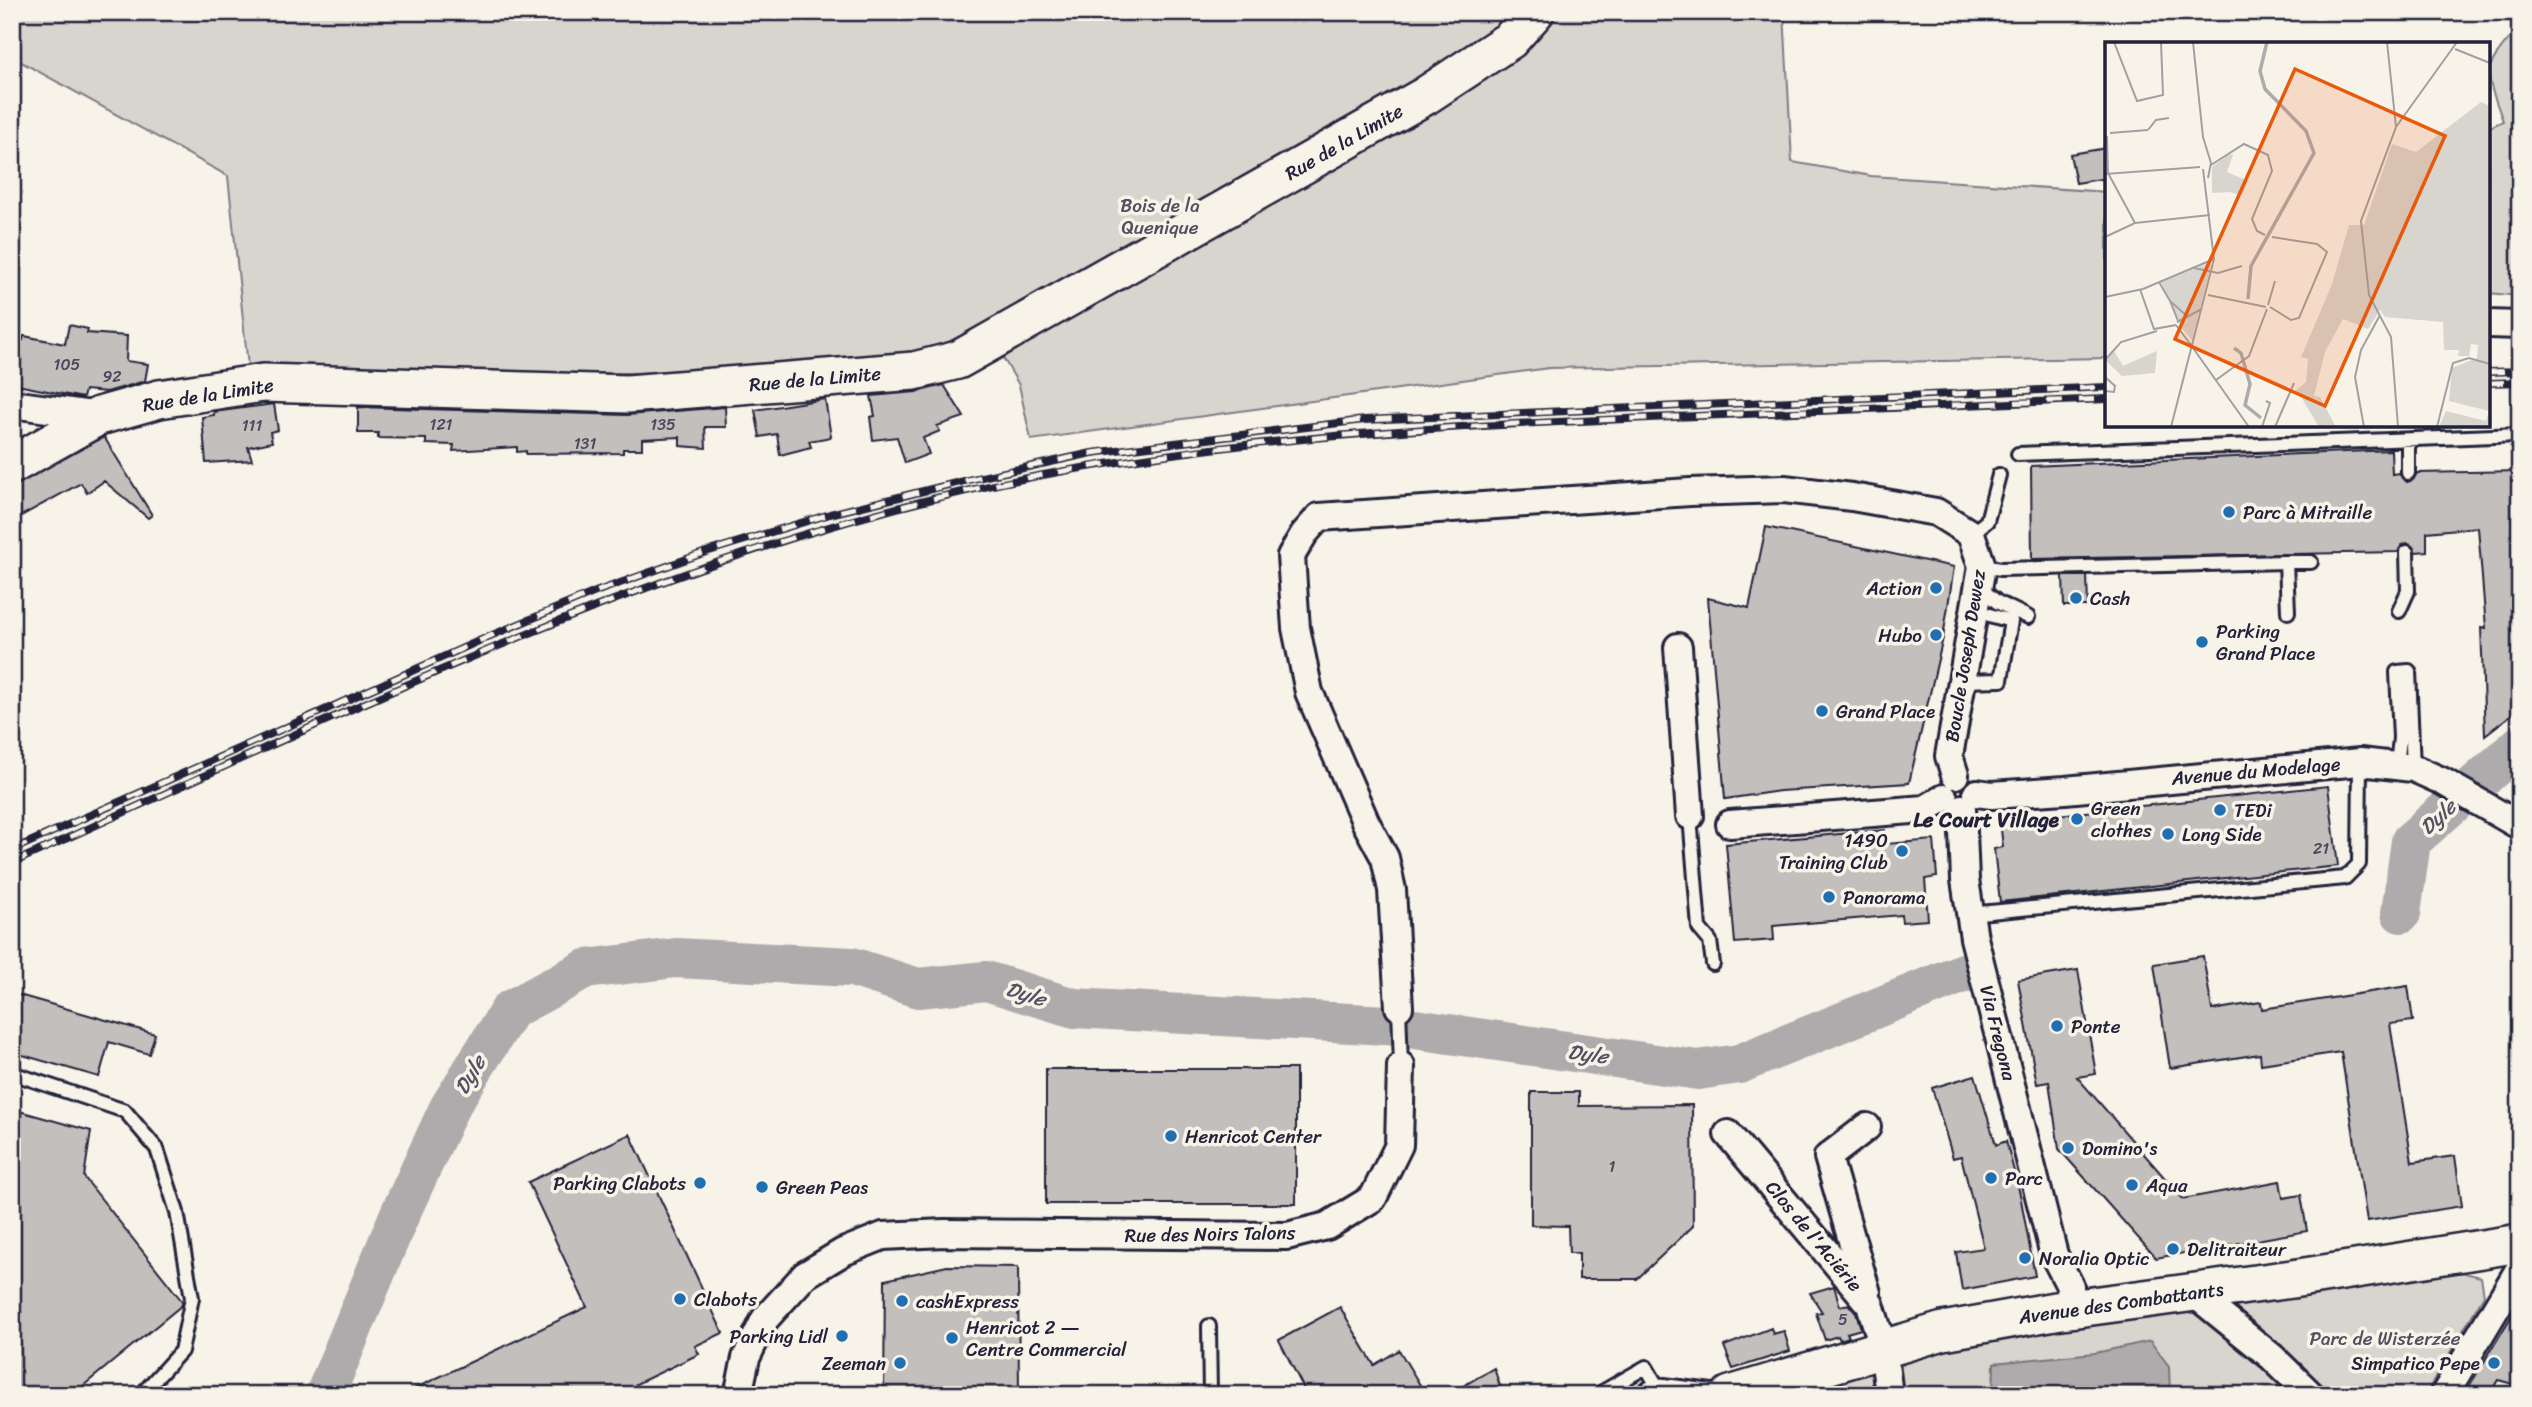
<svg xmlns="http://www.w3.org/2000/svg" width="2532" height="1407" viewBox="0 0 2532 1407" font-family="Sriracha,sans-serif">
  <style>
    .green { fill: #d8d5cf; stroke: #7d7c85; stroke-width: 2 }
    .water { fill: #aeabad; stroke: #76747f; stroke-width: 2 }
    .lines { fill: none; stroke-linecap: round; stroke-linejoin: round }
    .river { stroke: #aeabad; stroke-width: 40 }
    .building { fill: #c2bfbd; stroke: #22223b; stroke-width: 2 }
    .lane-casing { stroke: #22223b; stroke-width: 18 }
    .street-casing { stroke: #22223b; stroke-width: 32 }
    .secondary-casing { stroke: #22223b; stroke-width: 42 }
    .lane { stroke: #f7f3e8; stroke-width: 12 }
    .street { stroke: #f7f3e8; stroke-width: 26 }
    .secondary { stroke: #f7f3e8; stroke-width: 37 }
    .rail-casing { stroke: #22223b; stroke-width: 8 }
    .rail { stroke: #f7f3e8; stroke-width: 5; stroke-dasharray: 16; stroke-linecap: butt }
    .poi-dot { fill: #1f6fb2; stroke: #f7f3e8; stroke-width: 2.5 }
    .labels { text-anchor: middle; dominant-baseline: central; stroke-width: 7; stroke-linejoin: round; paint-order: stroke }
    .number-label { font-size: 16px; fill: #4a495c }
    .street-label { font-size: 19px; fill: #22223b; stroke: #f7f3e8 }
    .park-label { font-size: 19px; fill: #504f60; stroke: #f7f3e8 }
    .poi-label { font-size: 19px; fill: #22223b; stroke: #f7f3e8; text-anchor: start }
    .water-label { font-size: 21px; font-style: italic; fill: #535263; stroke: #f7f3e8 }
    .neighbourhood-label { font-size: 21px; font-weight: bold; fill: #22223b; stroke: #f7f3e8 }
    .inset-river { fill: none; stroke: #aeabad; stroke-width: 3.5 }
    .inset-road { fill: none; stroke: #a29fa3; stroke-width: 2 }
    .view { fill: #e8590c; fill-opacity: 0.15; stroke: #e8590c; stroke-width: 3.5 }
    .inset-edge { fill: none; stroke: #22223b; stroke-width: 3.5 }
  </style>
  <rect width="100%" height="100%" fill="#f7f3e8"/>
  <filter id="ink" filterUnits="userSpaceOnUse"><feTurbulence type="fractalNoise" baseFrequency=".0143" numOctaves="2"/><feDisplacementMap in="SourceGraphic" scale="14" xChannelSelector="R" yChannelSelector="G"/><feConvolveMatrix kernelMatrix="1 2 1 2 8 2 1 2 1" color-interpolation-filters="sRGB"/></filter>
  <g filter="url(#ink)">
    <path class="green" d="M12,12H1784L1792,162L1871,176L2107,192V358L1549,368L1031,440L1019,385L984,325L933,349L716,372L429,375L250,386L228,176L12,57Z
      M2520,25V296L2488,293V128L2503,121C2482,63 2483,73 2520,25Z
      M2461,1272L2481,1277L2484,1295L2425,1395H1822L1825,1386L1863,1369L1945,1341Z
      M1185,1387V1395H1039V1390Z"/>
    <path class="water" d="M2150,1341L2169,1366L2170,1395H1993L1994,1363L2095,1353Z"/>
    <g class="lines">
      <path class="river" d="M2401,913L2411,841L2520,745
        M325,1395L399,1216L449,1108L510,1010L586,969L676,958L852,967L918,988L986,981L1074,1008L1387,1025L1698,1070L1739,1064L1963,973"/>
    </g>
    <path class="building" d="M2107,148V178L2076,183L2070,154Z
      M69,325L88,329L87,333L127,336L126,361L148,364L145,381L107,392L85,390L83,398L12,384V338L23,340L24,336L65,344Z
      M944,385L964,417L937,426L940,431L923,438L929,454L905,463L897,437L873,440L870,417L875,416L871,396L916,392Z
      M825,399L831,437L809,441L811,447L780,455L777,434L760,437L755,410Z
      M274,404L278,430L270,432L272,442L248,447L252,460L206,463L202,417L214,415V412Z
      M358,407L627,415L725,407L726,427H705L706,448L680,446V437L642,439V449H623V453L526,454V451L517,452V447L453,451L454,445L426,444V439L378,438V433H358Z
      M104,437L152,515L148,518L104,481L87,493L81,483L12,521V486Z
      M2391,450L2392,474L2399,473L2407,482L2413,480L2417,473L2520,471V708L2485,735L2481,627L2486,628L2478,527L2427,532V551L2416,552L2407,543L2402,545L2398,552L2032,559L2031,466Z
      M1766,527L1954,567L1943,638L1909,783L1780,791L1725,799L1708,598L1749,608Z
      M2063,576H2087L2088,606H2064Z
      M2328,786L2338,866L2000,902L1994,849L2003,847L2000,821Z
      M1885,830L1886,844L1934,840L1937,877L1925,879L1928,920L1902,922L1901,915L1773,926L1774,940L1735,943L1726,844Z
      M2203,956L2212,1010L2261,1002L2262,1009L2408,986L2413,1021L2390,1024L2412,1162L2455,1156L2462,1206L2367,1221L2341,1052L2261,1064L2260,1054L2170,1068L2154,964Z
      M2078,970L2096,1074L2077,1077L2183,1199L2280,1181L2283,1198L2301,1195L2307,1231L2156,1258L2059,1149L2049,1082L2037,1084L2018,980Z
      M12,993L155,1034L149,1054L109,1042L99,1077L12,1052Z
      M1046,1069H1296V1204H1046Z
      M1975,1075L1996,1145L2006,1141L2020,1194L2035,1276L1962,1290L1956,1252L1984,1248L1961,1156L1953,1158L1932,1088Z
      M1531,1092H1579V1106L1692,1105L1693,1226L1637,1279H1579V1253H1569L1568,1226L1531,1225Z
      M12,1109L91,1131L84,1177L182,1301V1305L72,1395H12Z
      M630,1134L723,1333L695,1346L699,1354L636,1384L641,1395H401L587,1307L528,1182Z
      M947,1266L1018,1267L1019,1395H884L885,1280Z
      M1834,1286L1840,1306L1849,1304L1856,1312L1861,1329L1847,1333L1849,1337L1840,1340L1838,1336L1825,1340L1816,1313L1822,1312L1810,1293Z
      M2520,1302V1386L2498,1380L2489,1395H2464Z
      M1340,1307L1374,1365L1399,1350L1426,1395H1307L1279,1340Z
      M1771,1328L1773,1334L1784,1331L1790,1351L1733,1369L1724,1346Z
      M1494,1368L1503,1395H1448Z"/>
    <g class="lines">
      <g class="lane-casing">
        <path id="lane" d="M2018,454L2520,435
          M2408,473V440
          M1971,534L1987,521L1999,475
          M2286,562H2311
          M1982,566L2001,569L2286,562L2288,612
          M1980,588L1997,602L2028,617
          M2399,611L2408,591L2407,552
          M1961,681L2001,680L2011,621L1975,611
          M2397,765L2400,738L2397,672L2409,671L2413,768
          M1690,816L1699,928L1710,941L1713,964
          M1969,914L2345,878L2359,864L2360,762
          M1399,1007L1401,1066
          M12,1073L125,1111L157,1149L177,1212L192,1298L181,1351L141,1395
          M1209,1326L1210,1395
          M1597,1395L1646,1367L1656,1384
          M1637,1395L1656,1384L1728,1393"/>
      </g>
      <g class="street-casing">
        <path id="street" d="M2488,324L2520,325
          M12,404L99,416
          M1678,647L1690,816
          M1977,793L1992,795L2065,790L2360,762L2413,768L2442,781L2520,826
          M1962,808L1965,880L1974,938L2054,1255L2070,1286L2071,1308
          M1730,824L1925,809L1944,798
          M1399,1007L1392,890L1385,858L1366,823L1309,692L1296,628L1291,556L1304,534L1319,517L1690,492L1784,489L1852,497L1936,512L1971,534L1982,566L1949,756L1955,775
          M1728,1134L1870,1304L1883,1347L1889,1395
          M2192,1292L2272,1357L2311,1395
          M1867,1293L1828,1157L1867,1127
          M738,1395L746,1358L765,1319L805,1275L843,1252L883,1236L944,1233L1287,1236L1327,1226L1373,1198L1399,1145L1401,1066
          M2444,1395L2520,1268"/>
      </g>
      <g class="secondary-casing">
        <path id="secondary" d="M12,465L99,416L159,399L263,383L628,394L914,371L958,360L1425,96L1510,40L1535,12
          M1730,1395L1943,1331L2055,1311L2292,1279L2520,1243"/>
      </g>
      <use href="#lane" class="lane"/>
      <use href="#street" class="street"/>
      <use href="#secondary" class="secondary"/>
      <g class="rail-casing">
        <path id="rail" d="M2488,372L2520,371
          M2488,383L2520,382
          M12,850L490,636L598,591L706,552L830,514L968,480L1092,453L1364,420L2107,387
          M12,863C323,724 632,567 966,491C1190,440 1420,427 1649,418C1801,411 1954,405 2107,399"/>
      </g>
      <use href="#rail" class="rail"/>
    </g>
  </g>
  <g class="poi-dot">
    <circle cx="2229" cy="512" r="7"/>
    <circle cx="1936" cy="588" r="7"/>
    <circle cx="2076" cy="598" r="7"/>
    <circle cx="1936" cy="635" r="7"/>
    <circle cx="2202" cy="642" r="7"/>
    <circle cx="1822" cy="711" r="7"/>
    <circle cx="2220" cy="810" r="7"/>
    <circle cx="2077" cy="819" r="7"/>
    <circle cx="2168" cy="834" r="7"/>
    <circle cx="1902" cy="851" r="7"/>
    <circle cx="1829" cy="897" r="7"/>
    <circle cx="2057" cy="1026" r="7"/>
    <circle cx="1171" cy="1136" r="7"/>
    <circle cx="2068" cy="1148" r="7"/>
    <circle cx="1991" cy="1178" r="7"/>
    <circle cx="700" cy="1183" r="7"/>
    <circle cx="2132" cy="1185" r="7"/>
    <circle cx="762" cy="1187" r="7"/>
    <circle cx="2173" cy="1249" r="7"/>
    <circle cx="2025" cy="1258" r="7"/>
    <circle cx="680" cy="1299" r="7"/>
    <circle cx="902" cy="1301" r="7"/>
    <circle cx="842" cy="1336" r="7"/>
    <circle cx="952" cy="1338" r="7"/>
    <circle cx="900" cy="1363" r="7"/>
    <circle cx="2494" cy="1363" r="7"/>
  </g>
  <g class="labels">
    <g class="number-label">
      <text x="67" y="364">105</text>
      <text x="112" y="376">92</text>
      <text x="441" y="424">121</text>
      <text x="663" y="424">135</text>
      <text x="252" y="425">111</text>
      <text x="585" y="443">131</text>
      <text x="2321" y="848">21</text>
      <text x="1612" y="1166">1</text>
      <text x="1843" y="1319">5</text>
    </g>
    <g class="street-label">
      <text transform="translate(1344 142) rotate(-30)">Rue de la Limite</text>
      <text transform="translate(815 379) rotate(-5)">Rue de la Limite</text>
      <text transform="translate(208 395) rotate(-9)">Rue de la Limite</text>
      <text transform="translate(1965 656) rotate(-81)">Boucle Joseph Dewez</text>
      <text transform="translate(2256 771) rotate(-5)">Avenue du Modelage</text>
      <text transform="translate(1998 1033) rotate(76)">Via Fregona</text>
      <text transform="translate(1210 1234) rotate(-1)">Rue des Noirs Talons</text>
      <text transform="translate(1814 1236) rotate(50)">Clos de l'Aciérie</text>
      <text transform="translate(2121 1303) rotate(-8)">Avenue des Combattants</text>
    </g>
    <g class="park-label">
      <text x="1160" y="205">Bois de la<tspan x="1160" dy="22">Quenique</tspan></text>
      <text x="2385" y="1338">Parc de Wisterzée</text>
    </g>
    <g class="poi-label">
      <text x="2243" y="512">Parc à Mitraille</text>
      <text x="1922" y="588" text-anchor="end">Action</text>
      <text x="2090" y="598">Cash</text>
      <text x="2216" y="631">Parking<tspan x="2216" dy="22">Grand Place</tspan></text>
      <text x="1922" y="635" text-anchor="end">Hubo</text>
      <text x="1836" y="711">Grand Place</text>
      <text x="2091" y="808">Green<tspan x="2091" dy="22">clothes</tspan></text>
      <text x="2234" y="810">TEDi</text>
      <text x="2182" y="834">Long Side</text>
      <text x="1888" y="840" text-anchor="end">1490<tspan x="1888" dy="22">Training Club</tspan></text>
      <text x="1843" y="897">Panorama</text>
      <text x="2071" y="1026">Ponte</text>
      <text x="1185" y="1136">Henricot Center</text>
      <text x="2082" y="1148">Domino's</text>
      <text x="2005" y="1178">Parc</text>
      <text x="686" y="1183" text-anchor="end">Parking Clabots</text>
      <text x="2146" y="1185">Aqua</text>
      <text x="776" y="1187">Green Peas</text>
      <text x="2187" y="1249">Delitraiteur</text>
      <text x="2039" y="1258">Noralia Optic</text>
      <text x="694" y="1299">Clabots</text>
      <text x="916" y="1301">cashExpress</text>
      <text x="966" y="1327">Henricot 2 —<tspan x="966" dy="22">Centre Commercial</tspan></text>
      <text x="828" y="1336" text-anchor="end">Parking Lidl</text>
      <text x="886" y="1363" text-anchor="end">Zeeman</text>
      <text x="2480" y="1363" text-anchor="end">Simpatico Pepe</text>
    </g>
    <g class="water-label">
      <text transform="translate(2438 817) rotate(-42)">Dyle</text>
      <text transform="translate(1026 994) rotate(17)">Dyle</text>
      <text transform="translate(1588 1054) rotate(8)">Dyle</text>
      <text transform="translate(470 1075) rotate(-59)">Dyle</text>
    </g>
    <g class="neighbourhood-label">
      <text x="1986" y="820">Le Court Village</text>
    </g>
  </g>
  <g transform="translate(2105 42)">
    <rect width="385" height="385" fill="#f7f3e8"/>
    <path d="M376,60L385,64V385H334L341,369L381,379L384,369L344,359L347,326L372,316L373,303L366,302L364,314H353L354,308H339L338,280L280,275L275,268L263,287L238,277L220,310L209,354L215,355L231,385H214L195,353L188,351L201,340L203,317L196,315L227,242L244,183H259L287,102L311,110ZM124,112L128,113L122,130L143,139L136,154L126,150L107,151V125ZM104,221L106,223L87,298L75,284L56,240ZM9,309L18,324L52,309L50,331L17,334L1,319Z" fill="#d8d5cf"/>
    <path class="inset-river" d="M143,257L146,224L209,111L201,89L160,47L155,29L162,0M129,306L136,311L145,342L140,363L156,376"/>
    <path class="inset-road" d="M9,0L32,59L58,53L56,0M88,0L98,95L106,121L103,136M282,0L291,85L256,179L264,253L286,295L293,385M350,7L385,21M291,85L352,0M43,88L51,78L64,76M5,91L43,88M2,94L3,131L30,181M106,123L139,102L163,113L167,129L147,177L152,189L160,193M0,132L95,125M0,195L30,181L105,173M89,226L113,231L137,224M54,240L65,259M35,247L49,287L71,283M103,253L161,265M0,255L38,247L109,217M163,263L170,239M165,265L186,278L194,276L222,210L212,202L167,195M73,279L65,259L82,274M72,280L97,267M71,283L86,303M88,306L144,385M0,318L16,300L52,289M0,335L10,344L9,350L0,349M111,338L144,314L162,267M66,385L109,217L98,127M157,385L165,361L161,359M170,385L189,341M259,385L250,335L256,308L275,273M332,385L348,321L364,316L385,322"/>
    <path class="view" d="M190,27L340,94L220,364L70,297Z"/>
    <rect width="385" height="385" class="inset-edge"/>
  </g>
  <rect width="2532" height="1407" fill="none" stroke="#f7f3e8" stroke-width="42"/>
  <rect x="21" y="21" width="2490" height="1365" fill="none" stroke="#22223b" stroke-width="2.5" filter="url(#ink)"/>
</svg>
